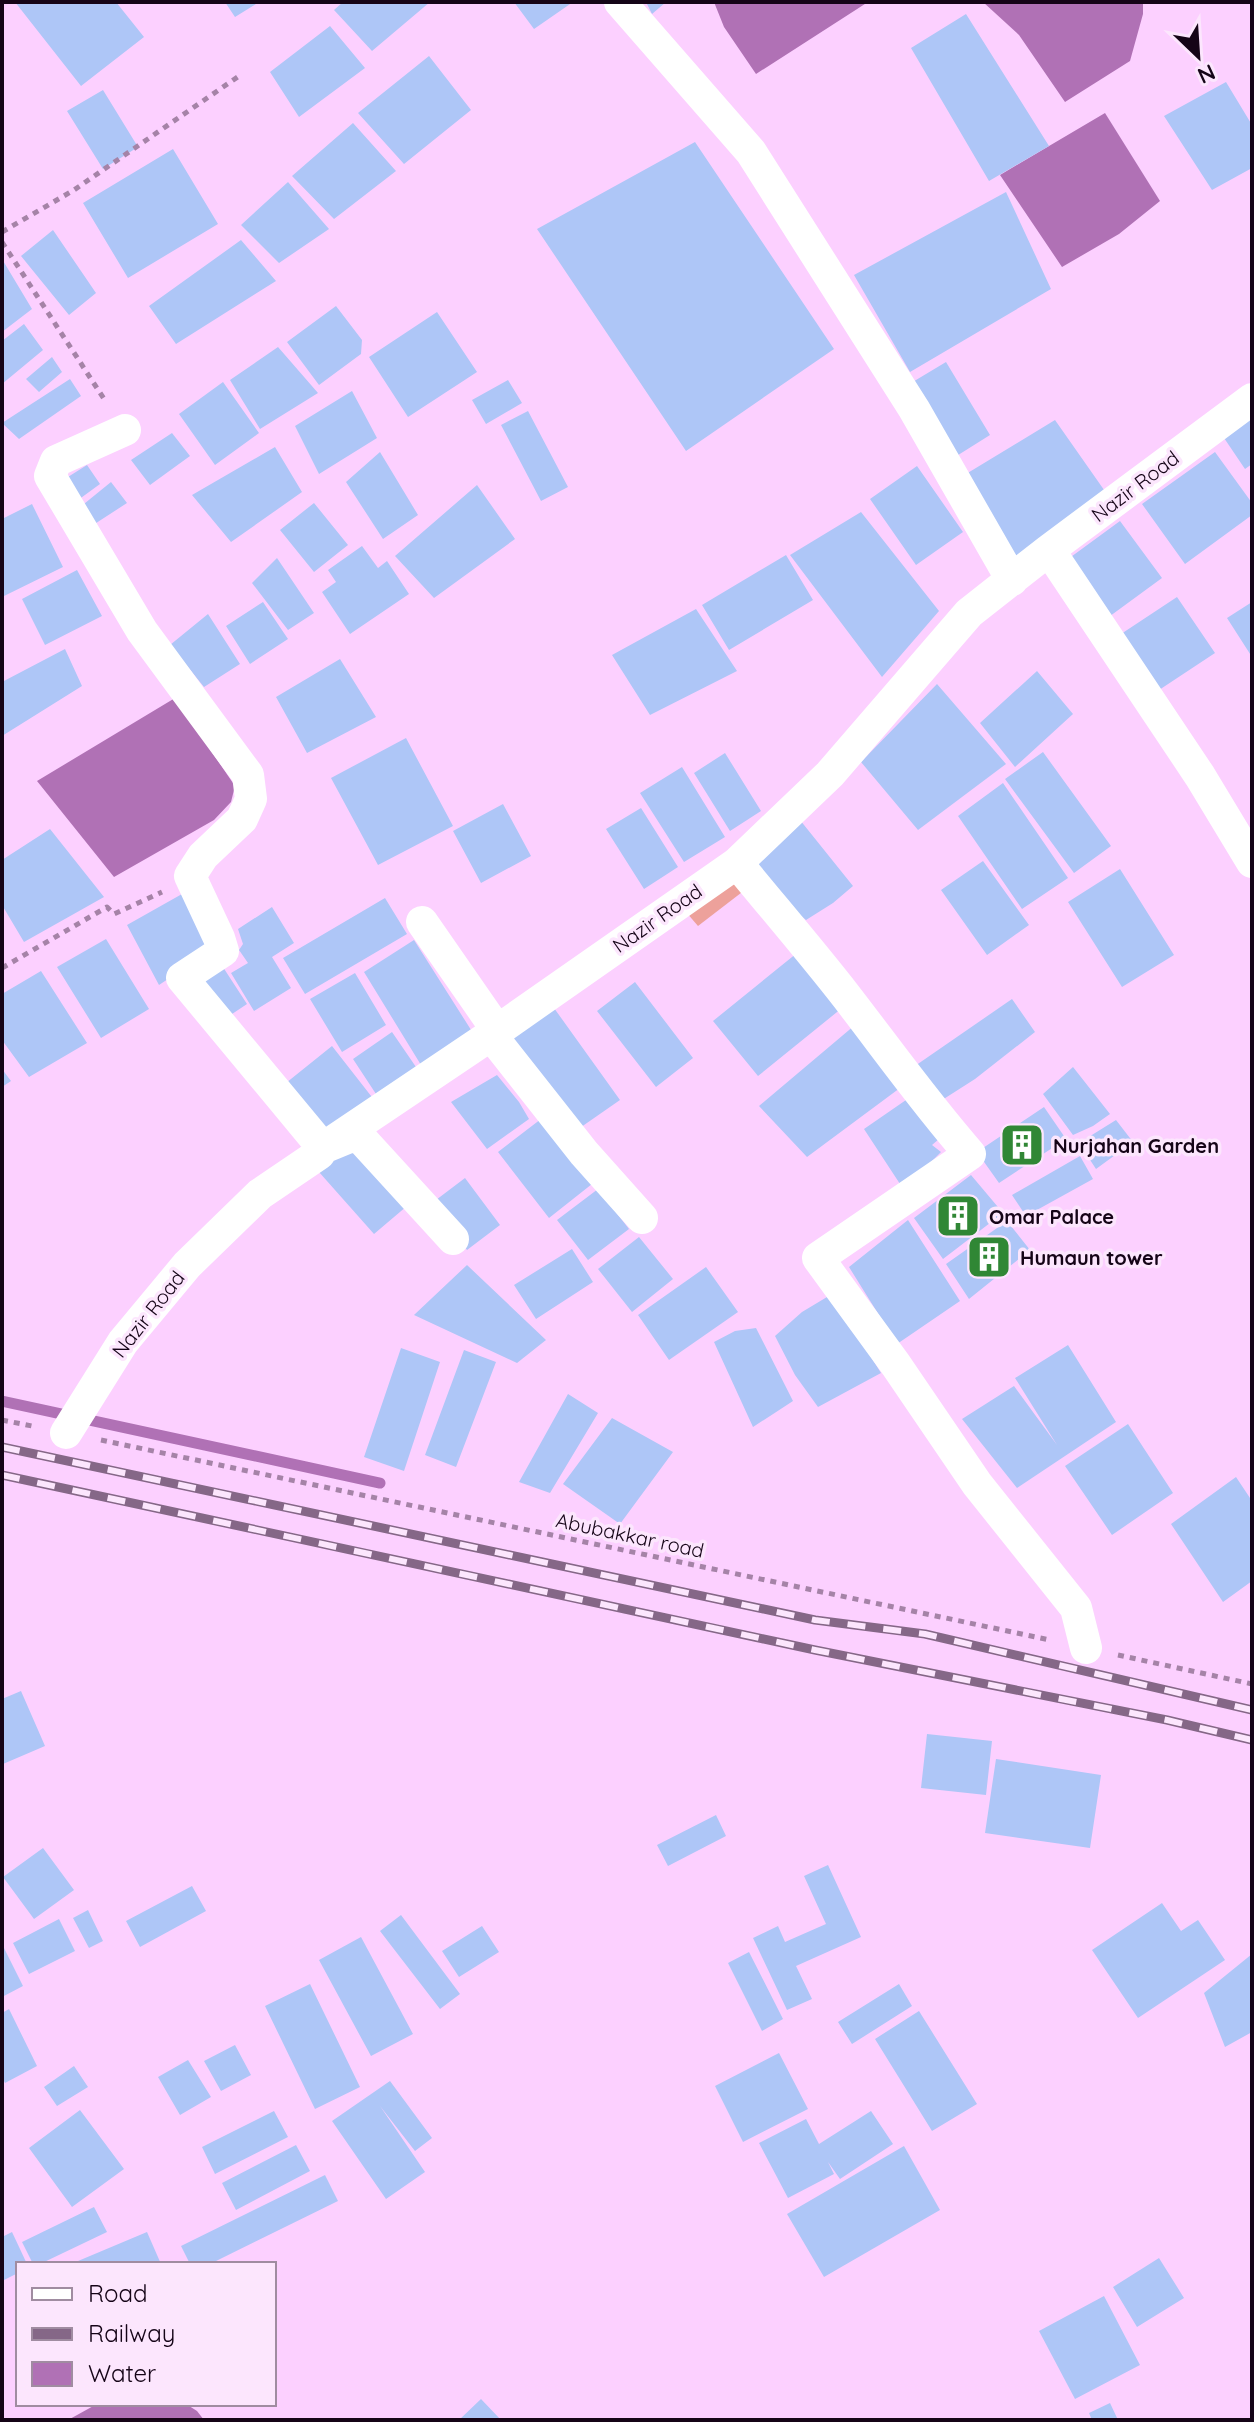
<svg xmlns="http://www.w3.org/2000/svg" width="1254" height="2422" viewBox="0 0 1254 2422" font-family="Quicksand,sans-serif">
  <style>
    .green { fill: #eda19b }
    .water { fill: #b071b5 }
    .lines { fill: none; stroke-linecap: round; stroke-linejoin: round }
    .stream { stroke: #b071b5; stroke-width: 11 }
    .building { fill: #aec6f7 }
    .path { stroke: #a583a7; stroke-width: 5; stroke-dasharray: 6 6; stroke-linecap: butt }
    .street { stroke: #fff; stroke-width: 32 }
    .rail-casing { stroke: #856787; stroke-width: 9 }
    .rail { stroke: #fce6fd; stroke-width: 6; stroke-dasharray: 18; stroke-linecap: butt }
    .labels { text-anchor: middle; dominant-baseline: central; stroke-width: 7; stroke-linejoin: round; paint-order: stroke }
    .street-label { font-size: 20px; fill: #150417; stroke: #fce6fd }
    .poi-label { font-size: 20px; font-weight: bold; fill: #150417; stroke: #fce6fd; text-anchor: start }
  </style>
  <rect width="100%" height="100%" fill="#fcd0ff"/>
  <path class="green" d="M741,876L750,886L698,926L686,912Z"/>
  <path class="water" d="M714,2H868L756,74L724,27Z
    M983,2H1143V14L1130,61L1065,102L1019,35Z
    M1105,113L1160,201L1119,234L1062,267L1000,175Z
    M175,698L235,786L231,802L214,820L114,877L37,781Z
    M97,2404H186L197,2411L204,2420H68Z"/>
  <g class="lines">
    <path class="stream" d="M2,1401L380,1483"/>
  </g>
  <path class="building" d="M15,2H116L144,37L81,86Z
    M225,2H259L235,17Z
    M343,2H430L372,51L334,10Z
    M514,2H573L534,29Z
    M646,2H666L652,14Z
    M966,14L1049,146L989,181L911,48Z
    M330,26L365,68L299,117L270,72Z
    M429,56L471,110L404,164L358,113Z
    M1226,82L1252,125V168L1212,190L1164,116Z
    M103,90L138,147L103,169L67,111Z
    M353,123L396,171L334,219L292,176Z
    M695,142L834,349L686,451L537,229Z
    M173,149L218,224L128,278L83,203Z
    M288,182L329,229L279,263L241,225Z
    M1006,192L1051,289L910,372L854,275Z
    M53,230L96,293L69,315L21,256Z
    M241,240L276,281L176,344L149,306Z
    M2,259L32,309L2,332Z
    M336,306L362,340L361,354L319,385L287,342Z
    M437,312L477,372L408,417L369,357Z
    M24,324L43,350L2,384V341Z
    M278,347L318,393L260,429L230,380Z
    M52,357L62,372L39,392L26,379Z
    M946,362L990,435L955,457L911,383Z
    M70,379L81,396L19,439L2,423Z
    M508,380L522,403L486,424L472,400Z
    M223,382L259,433L215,465L179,414Z
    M352,391L377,438L319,474L295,426Z
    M528,411L568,487L541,501L501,425Z
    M1252,416V464L1245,469L1222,435Z
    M1055,420L1109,497L1016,556L966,474Z
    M172,433L190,456L150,485L131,460Z
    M275,447L302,492L231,542L192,495Z
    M380,452L418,515L383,539L346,482Z
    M1215,452L1252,503V515L1185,564L1142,504Z
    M87,465L100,484L74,503L60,482Z
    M917,466L963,532L916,565L870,499Z
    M111,482L127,503L90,527L79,508Z
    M477,485L515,539L434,598L395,556Z
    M314,503L348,545L314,572L280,530Z
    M32,504L63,567L2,597V519Z
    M861,512L939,611L882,677L790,555Z
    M1120,521L1162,578L1106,619L1064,562Z
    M362,546L378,568L387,561L409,594L350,634L322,592L336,582L328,570Z
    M786,555L813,600L729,650L702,605Z
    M277,558L314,613L288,630L252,583Z
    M77,570L102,616L45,645L22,599Z
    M1177,597L1215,653L1156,692L1118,636Z
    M263,602L288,639L250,664L226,626Z
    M1252,602V657L1227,618Z
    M696,609L737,671L650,715L612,655Z
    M208,614L240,664L204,687L170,645Z
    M65,649L82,686L2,736V682Z
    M340,659L376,717L307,753L276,697Z
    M1037,671L1073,714L1015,767L980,723Z
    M937,684L1006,764L918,830L861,762Z
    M406,738L453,826L378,865L331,778Z
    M1043,752L1111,846L1074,873L1005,779Z
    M725,753L761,811L730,831L694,773Z
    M682,767L725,837L684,862L640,793Z
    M1003,783L1068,878L1022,909L958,816Z
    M503,804L531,856L481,883L453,831Z
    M641,808L678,867L644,889L606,829Z
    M800,820L853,886L833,903L806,920L776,895L755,860Z
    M50,829L104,897L24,942L2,905V860Z
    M983,861L1029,925L987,955L941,890Z
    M1120,869L1174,955L1122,987L1068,902Z
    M182,894L213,949L159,985L127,925Z
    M385,898L407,934L305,994L283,958Z
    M272,907L294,943L272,957L291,988L254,1011L231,973L248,963L239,950L243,944L238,929Z
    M106,939L149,1009L101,1038L57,967Z
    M414,940L473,1033L421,1065L364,972Z
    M797,953L842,1008L758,1076L713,1021Z
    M219,961L247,1004L220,1022L191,979Z
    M41,971L87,1043L29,1077L2,1040V994Z
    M355,973L386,1025L342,1052L310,999Z
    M635,982L693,1058L656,1087L597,1011Z
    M1012,999L1035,1032L975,1079L939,1102L912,1068Z
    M554,1008L620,1100L574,1132L509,1041Z
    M855,1025L904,1085L807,1157L759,1106Z
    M392,1032L416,1067L376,1094L353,1059Z
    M332,1046L375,1101L324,1142L281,1087Z
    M1073,1067L1110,1114L1093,1126L1073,1135L1043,1094Z
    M2,1069L11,1081L2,1087Z
    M497,1075L519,1102L529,1119L487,1149L451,1102Z
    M906,1100L939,1139L932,1145L941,1152L926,1167L900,1184L864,1129Z
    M1044,1107L1066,1139L999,1183L977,1152Z
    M541,1119L592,1184L549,1218L498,1152Z
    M1116,1120L1133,1142L1096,1169L1079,1143Z
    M352,1143L407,1206L374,1234L319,1172Z
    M1080,1156L1093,1179L1026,1216L1012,1195Z
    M971,1175L1003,1213L943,1259L914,1218Z
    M465,1178L500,1225L467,1250L432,1203Z
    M598,1189L629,1229L588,1260L557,1220Z
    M908,1220L960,1301L897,1344L849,1267Z
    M1007,1221L1030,1250L969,1299L946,1264Z
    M639,1237L673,1279L632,1312L598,1269Z
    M572,1249L593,1282L536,1319L514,1285Z
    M467,1265L546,1340L517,1363L414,1315Z
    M706,1267L738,1312L669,1360L638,1315Z
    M832,1294L881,1373L818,1407L795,1375L775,1336L802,1312Z
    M756,1328L793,1401L753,1427L714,1342L735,1331Z
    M1068,1345L1116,1422L1017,1488L962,1419L1014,1386L1057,1445L1015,1378Z
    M401,1348L440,1362L404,1471L364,1457Z
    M464,1350L496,1362L456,1467L425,1455Z
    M568,1394L598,1413L550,1493L519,1482Z
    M612,1418L673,1452L620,1524L563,1484Z
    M1128,1424L1173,1493L1112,1535L1065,1466Z
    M1236,1477L1252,1501V1581L1223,1602L1171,1524Z
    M21,1691L45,1746L3,1764L2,1699Z
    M927,1734L992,1741L986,1795L921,1788Z
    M996,1759L1101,1775L1090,1848L985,1833Z
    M716,1815L726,1836L668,1866L657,1845Z
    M43,1848L74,1890L34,1919L3,1877Z
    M828,1865L861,1937L796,1966L812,1999L787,2010L753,1938L778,1926L785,1942L826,1924L804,1876Z
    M192,1886L206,1911L140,1947L126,1921Z
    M1162,1903L1181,1931L1198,1920L1225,1960L1138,2018L1092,1950Z
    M88,1910L103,1941L89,1948L73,1918Z
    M401,1915L460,1994L440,2009L380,1931Z
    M59,1919L75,1951L29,1974L13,1943Z
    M482,1926L499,1952L459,1977L442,1951Z
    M361,1937L413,2034L371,2056L319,1960Z
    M2,1944L23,1986L2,1997Z
    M749,1952L783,2019L762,2031L728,1963Z
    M1252,1954V2032L1225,2047L1204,1993Z
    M310,1984L360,2087L315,2109L265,2006Z
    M899,1984L912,2006L852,2044L838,2022Z
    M9,2009L37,2066L5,2083L2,2077V2013Z
    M919,2011L977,2104L932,2131L875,2039Z
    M235,2045L251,2075L221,2091L204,2061Z
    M779,2053L808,2109L743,2142L715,2086Z
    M188,2060L211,2097L180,2115L158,2077Z
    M74,2066L88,2087L57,2106L44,2087Z
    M390,2081L432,2138L415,2151L380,2106L425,2172L386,2199L332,2121Z
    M80,2110L124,2169L72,2207L29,2148Z
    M274,2111L288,2137L215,2174L202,2147Z
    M871,2111L893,2144L840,2179L828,2162L834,2174L788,2198L759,2143L806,2119L819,2144Z
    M296,2145L310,2171L236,2210L222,2183Z
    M904,2146L940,2210L824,2277L787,2214Z
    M325,2175L338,2201L210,2264H190L181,2246Z
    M94,2207L107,2232L40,2264H33L22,2242Z
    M12,2232L27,2264H18V2273L2,2281V2237Z
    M147,2232L161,2264H80L78,2261Z
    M1159,2258L1184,2298L1137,2327L1113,2287Z
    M1104,2296L1140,2365L1075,2399L1039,2331Z
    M481,2399L501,2420H459Z
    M1110,2403L1118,2420H1092L1089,2413Z"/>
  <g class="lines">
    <path class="path" d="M2,232L74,190L239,76
      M2,242L106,402
      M2,968L107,907L114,914L162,892
      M2,1420L32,1426
      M101,1440L1050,1640
      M1118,1655L1252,1684"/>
    <path class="street" d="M620,2L751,152L914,409L1012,580
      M125,430L56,461L50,476L142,631L248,775L251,799L242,819L203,856L190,876L219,938L223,951L182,978L323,1148L357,1134L453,1239
      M1049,550L1200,776L1252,862
      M737,863C773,907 811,951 846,996C887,1049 926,1104 970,1154L818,1258L896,1365L977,1484L1076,1608L1086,1648
      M422,922L497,1030
      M491,1035L584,1153L642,1218
      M66,1433L123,1342L187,1265L260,1194L319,1154L323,1148L491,1035L737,863L830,774L969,613L1049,550L1252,399"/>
    <g class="rail-casing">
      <path id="rail" d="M2,1447L815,1620L925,1634L1252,1710
        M2,1475L815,1650L1167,1720L1252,1740"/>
    </g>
    <use href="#rail" class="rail"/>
  </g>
  <defs>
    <g id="building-square" transform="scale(2.3)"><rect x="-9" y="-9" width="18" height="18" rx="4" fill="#308735" stroke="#fce6fd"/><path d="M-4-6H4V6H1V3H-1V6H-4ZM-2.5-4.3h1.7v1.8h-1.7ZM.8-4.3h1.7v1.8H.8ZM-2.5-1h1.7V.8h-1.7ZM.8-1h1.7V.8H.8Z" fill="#fff"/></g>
  </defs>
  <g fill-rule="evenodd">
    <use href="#building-square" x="1022" y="1145"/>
    <use href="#building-square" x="958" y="1216"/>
    <use href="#building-square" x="989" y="1257"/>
  </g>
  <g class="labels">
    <g class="street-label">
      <text transform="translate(1135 486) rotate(-37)">Nazir Road</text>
      <text transform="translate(657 918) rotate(-35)">Nazir Road</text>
      <text transform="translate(148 1314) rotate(-52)">Nazir Road</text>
      <text transform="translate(630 1535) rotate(12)">Abubakkar road</text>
    </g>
    <g class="poi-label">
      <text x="1053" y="1145">Nurjahan Garden</text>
      <text x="989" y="1216">Omar Palace</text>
      <text x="1020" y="1257">Humaun tower</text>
    </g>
  </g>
  <rect width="1254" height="2422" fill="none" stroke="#150417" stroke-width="8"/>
  <rect x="16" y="2262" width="260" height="144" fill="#fce6fd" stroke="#a08ca1" stroke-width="2"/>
  <rect x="32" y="2288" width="40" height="12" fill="#ffffff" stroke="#a08ca1" stroke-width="2"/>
  <text x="88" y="2302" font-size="24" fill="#150417">Road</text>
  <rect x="32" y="2328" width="40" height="12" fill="#856787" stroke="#a08ca1" stroke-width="2"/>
  <text x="88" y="2342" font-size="24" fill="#150417">Railway</text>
  <rect x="32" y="2362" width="40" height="24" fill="#b071b5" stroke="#a08ca1" stroke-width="2"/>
  <text x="88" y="2382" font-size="24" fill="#150417">Water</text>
  <g transform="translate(1198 56) rotate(155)" stroke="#fce6fd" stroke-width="6" paint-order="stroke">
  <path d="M0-6L14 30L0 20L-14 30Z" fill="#150417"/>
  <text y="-12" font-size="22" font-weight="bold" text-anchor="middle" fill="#150417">N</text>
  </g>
</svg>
